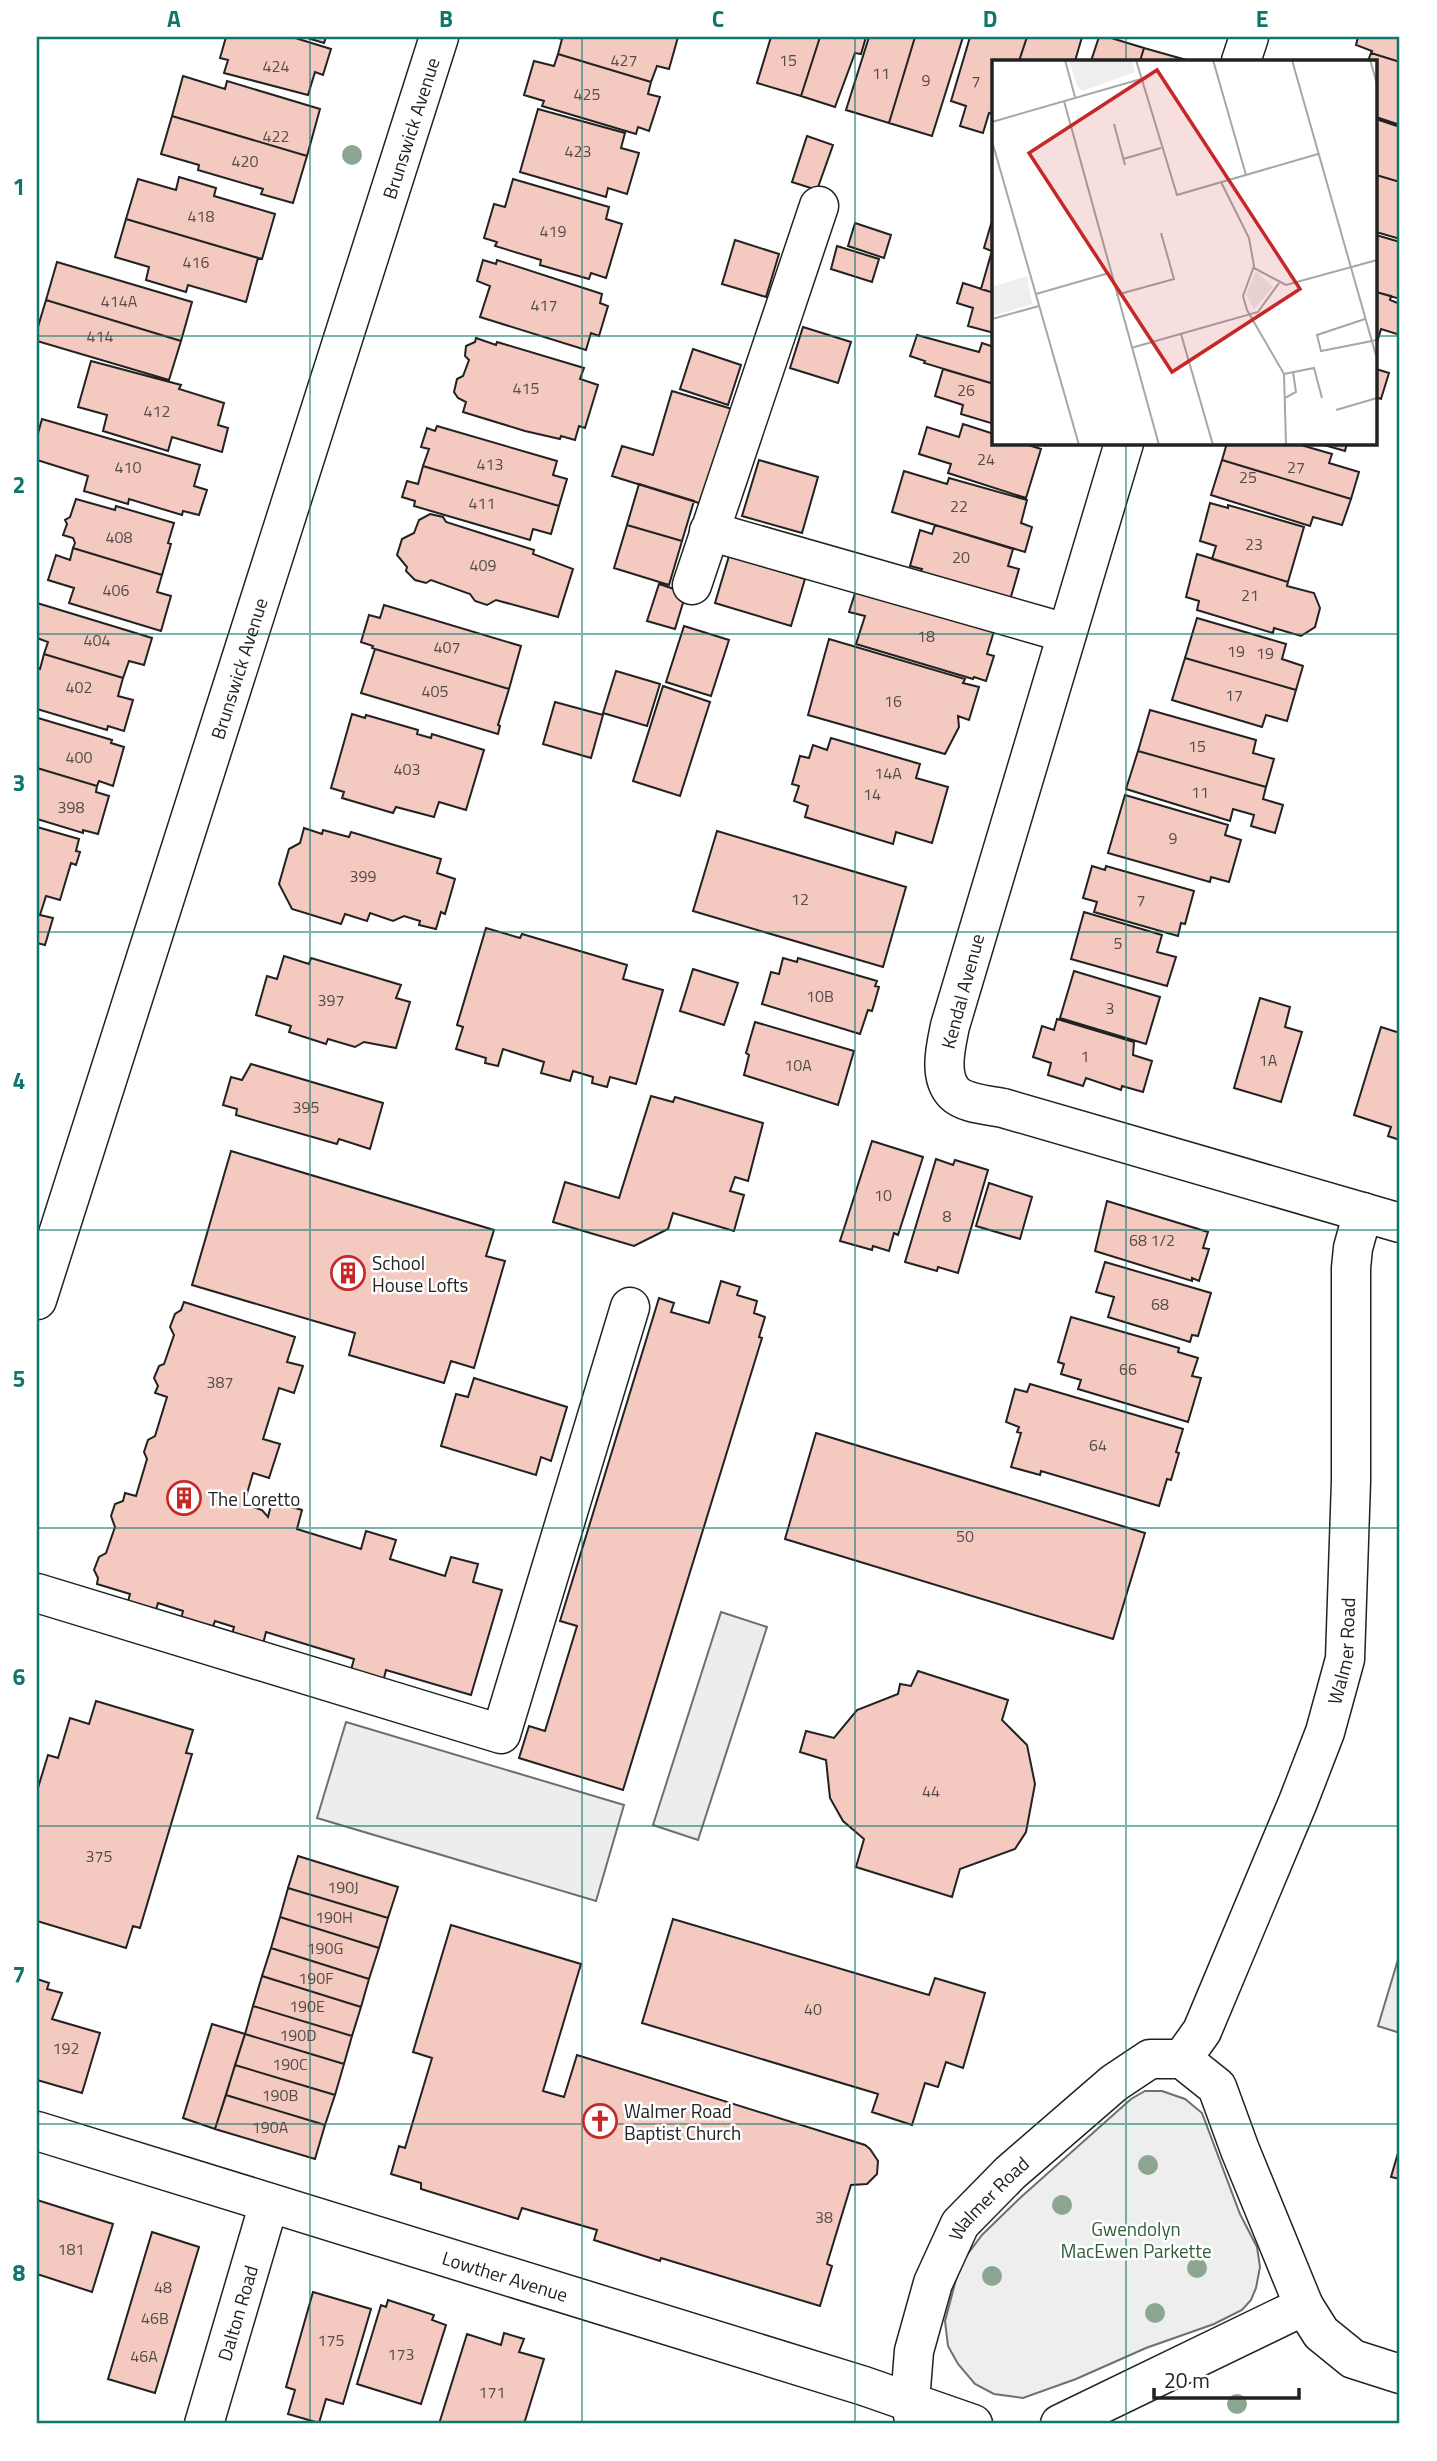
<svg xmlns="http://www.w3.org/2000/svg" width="1437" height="2461" viewBox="0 0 1437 2461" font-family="'Titillium Web',sans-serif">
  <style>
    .green { fill: #eee; stroke: #6f6f6f; stroke-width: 2 }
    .parking { fill: #ededed; stroke: #6f6f6f; stroke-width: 2 }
    .building { fill: #f3c9c0; stroke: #222; stroke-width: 2 }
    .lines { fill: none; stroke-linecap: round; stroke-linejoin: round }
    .minor-casing { stroke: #222; stroke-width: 41 }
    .minor { stroke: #fff; stroke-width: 38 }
    .tree { fill: #8da692 }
    .grid { fill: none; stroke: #0f766e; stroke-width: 2; stroke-opacity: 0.55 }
    .labels { text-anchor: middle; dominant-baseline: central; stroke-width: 5; stroke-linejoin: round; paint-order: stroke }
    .number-label { font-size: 16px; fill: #564c4a }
    .street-label { font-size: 19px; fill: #222; stroke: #fff }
    .poi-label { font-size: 19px; fill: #222; stroke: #fff; text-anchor: start }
    .park-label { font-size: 19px; fill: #2f5e38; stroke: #fff }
    .inset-road { fill: none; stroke: #a7a7a7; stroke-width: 2 }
    .view { fill: #c62828; fill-opacity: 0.15; stroke: #c62828; stroke-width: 3.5 }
    .inset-edge { fill: none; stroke: #222; stroke-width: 3.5 }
    .neatline { fill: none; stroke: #0f766e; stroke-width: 2.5 }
    .grid-label { font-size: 23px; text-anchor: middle; font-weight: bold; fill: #0f766e }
  </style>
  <rect width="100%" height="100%" fill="#fff"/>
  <path class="green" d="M1145,2091H1162L1185,2099L1202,2113L1240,2214L1257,2247L1260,2267L1256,2288L1251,2300L1242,2310L1214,2324L1146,2348L1076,2379L1023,2398L994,2394L975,2384L958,2364L948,2346L945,2321L958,2272L964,2259L982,2235L1020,2198L1131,2099Z"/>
  <path class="parking" d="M721,1612L767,1627L698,1840L653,1825Z
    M346,1722L624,1805L596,1901L317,1818Z
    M1400,1953V2033L1378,2026Z"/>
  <path class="building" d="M226,37H292L331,49L323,75L315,72L308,95L224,73L228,60L220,58Z
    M304,37H326L324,43Z
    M555,37H678L669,69L657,66L651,82L558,54L562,39Z
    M771,37H820L801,96L757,83Z
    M820,37H866L861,54L855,53L835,107L801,96Z
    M869,37H915L889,123L846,110Z
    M915,37H963L932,136L889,123Z
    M970,37H1027L1019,61H994V114L989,113L983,133L960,126L966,106L951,101Z
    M1027,37H1082L1075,61H1019Z
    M1099,37H1108L1144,48L1140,61H1091Z
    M1358,37H1400V62L1371,53L1372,51L1356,45Z
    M1144,48L1190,61H1140Z
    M1371,53L1400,62V125L1376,117V61H1368Z
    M558,54L651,82L648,94L660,97L649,131L638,127L636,134L542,106L544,101L524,95L534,61L554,66Z
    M183,76L225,89L227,81L320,109L307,156L172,116Z
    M538,109L625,133L621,148L639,153L627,194L608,188L606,197L520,172Z
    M172,116L307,156L293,203L261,194L263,189L198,170L199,165L161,154Z
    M1376,119L1400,127V182L1376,175Z
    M807,136L833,145L817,190L792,182Z
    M1376,175L1400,182V239L1376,232Z
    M179,177L216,188L214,196L275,214L262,259L126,219L138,179L176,190Z
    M513,179L609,207L606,219L622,224L606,278L591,273L589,279L540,265L541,260L495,246L497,242L484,238L494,204L505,207Z
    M994,214V252L984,248Z
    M126,219L258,258L246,302L188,285L186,292L146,280L149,267L115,257Z
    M855,223L891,235L884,258L848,246Z
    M1376,235L1400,242V299L1376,292Z
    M735,240L779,254L766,297L722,284Z
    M837,246L879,259L872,282L831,269Z
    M991,254L994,255V293L981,289Z
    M483,260L496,264L497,260L602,294L600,303L608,306L599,336L591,333L586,350L480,317L490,286L477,281Z
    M57,262L192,302L181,341L46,300Z
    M963,283L994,293V333L968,326L973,308L957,303Z
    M1376,292L1391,296L1390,300L1400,304V335L1381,329L1376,346Z
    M46,300L181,341L169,380L37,341V330Z
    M803,327L851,342L838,383L790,368Z
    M917,335L979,352L982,343L994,347V384L924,363L925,361L910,356Z
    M476,338L496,345L497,342L584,368L580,379L598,385L585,428L579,426L575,440L561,436L560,439L525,431L463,412L466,402L458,398L454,392L457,379L463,376L469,360L465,356L466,346L475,342Z
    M693,349L741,365L728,405L680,389Z
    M91,361L181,385L179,389L224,403L218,425L228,428L222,452L172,437L168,451L103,431L107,415L78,407Z
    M943,369L994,384V424L961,414L963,405L935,396Z
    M1376,369L1389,373L1381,399L1376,397Z
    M672,391L732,409L702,504L612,476L622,446L653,455Z
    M42,419L200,465L194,486L207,490L199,515L183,511L182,515L129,499L128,504L84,491L88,476L37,460V437Z
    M963,424L994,434V443H1022L1041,449L1026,498L948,473L951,464L919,454L927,427L959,437Z
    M437,426L557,461L553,475L567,479L559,506L423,466L429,449L421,447L427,428L435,431Z
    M1227,443H1294L1332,454L1329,463L1359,472L1351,499L1222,460Z
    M1317,443H1347L1345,451Z
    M759,460L818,477L802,533L742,516Z
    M1222,460L1351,499L1342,525L1313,517L1310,526L1211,495Z
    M423,466L559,506L551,534L533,529L530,540L414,506L415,501L402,497L407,481L418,484Z
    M904,471L947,484L949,478L1027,500L1021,523L1032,527L1025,552L892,512Z
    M639,484L694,501L682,541L627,525Z
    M76,499L115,510L116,506L174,523L168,543L171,544L162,575L73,548L75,543L73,538L63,535L67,524L65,520L70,517Z
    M1210,503L1228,508V505L1304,527L1288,582L1212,559L1216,546L1200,541Z
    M430,514L443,517L446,522L534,550L533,554L573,569L558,617L496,600L487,605L475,601L470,594L431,580L426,583L415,580L406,571L407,567L397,555L402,539L414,533L419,520Z
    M627,525L682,541L669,585L614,568Z
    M935,525L1013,549L1008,566L1019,569L1010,600L920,574L922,569L910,566L920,530L932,534Z
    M73,548L162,575L157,592L171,596L161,631L69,603L74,588L48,580L56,555L70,560Z
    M1197,554L1288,582L1287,586L1314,593L1320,608L1315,627L1301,636L1274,628L1273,633L1197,610L1199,601L1186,597Z
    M729,556L805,579L791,626L715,603Z
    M659,584L686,593L675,629L647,621Z
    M857,587L995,628L987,654L994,656L986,681L974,677L973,679L856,644L865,616L849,612Z
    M37,603L152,638L144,665L129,661L123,678L44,654L48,642L37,638Z
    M384,605L521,646L509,689L375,649L372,648L373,646L361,642L369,615L380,618Z
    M1197,618L1286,644L1282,659L1303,666L1296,690L1185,658Z
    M684,626L729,640L711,696L666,682Z
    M829,639L965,679L963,683L979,687L969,720L958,716L959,727L945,754L808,715Z
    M375,649L509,689L498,725L500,726L498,734L361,693Z
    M44,654L123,678L118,696L133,700L124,731L108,726L107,730L37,709V668L40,669Z
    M1185,658L1296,690L1287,721L1266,715L1262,727L1172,700Z
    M616,671L660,684L647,726L603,713Z
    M663,686L710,702L680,796L633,781Z
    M555,702L603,715L591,758L543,744Z
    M1150,710L1256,740L1253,753L1274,759L1266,787L1138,751Z
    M352,714L365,718L366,715L418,730L417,734L431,738L432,734L484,750L466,810L439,802L434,817L396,807L393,813L342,798L344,792L331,788Z
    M38,718L112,740L111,743L124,747L113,786L99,781L97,786L37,768Z
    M831,738L920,764L916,778L948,787L932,843L896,832L893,844L805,817L808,806L794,801L799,786L792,784L800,756L809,758L813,745L827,750Z
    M1138,751L1266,787L1263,799L1283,805L1275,833L1251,826L1254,815L1233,809L1230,821L1126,789Z
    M37,768L97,786L96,792L109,796L98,834L83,830V833L37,819Z
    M1125,795L1228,825L1225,835L1241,840L1229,882L1211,877L1210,882L1108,853Z
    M37,827L79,839L76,851L80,852L76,865L71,863L60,900L46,896L40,915L53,918L45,945L37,943Z
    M304,828L322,834L323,830L349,837L351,832L441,859L437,873L455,879L445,914L441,912L436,929L419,925L420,921L404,916L393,921L370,913L367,921L345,914L341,924L292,909L279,884L289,849L300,843Z
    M717,831L906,887L883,967L693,911Z
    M1092,866L1105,870L1106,866L1194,891L1185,924L1181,923L1178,936L1094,912L1097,902L1083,898Z
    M1084,912L1162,935L1157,952L1176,957L1167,986L1071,959Z
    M486,928L520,938L522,934L627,965L623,979L663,990L636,1084L610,1077L607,1087L592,1083L593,1077L573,1071L570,1081L541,1073L544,1062L503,1049L498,1066L485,1063L486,1058L456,1049L463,1027L457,1025Z
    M284,956L309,964L311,958L401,985L396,998L410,1002L396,1048L364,1042L355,1047L328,1039L326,1044L289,1032L291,1026L256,1015L267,976L277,979Z
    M783,958L797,962L798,958L877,981L875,986L879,987L872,1011L868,1010L860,1034L762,1004L771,972L779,974Z
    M693,969L738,983L724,1025L680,1011Z
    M1074,971L1160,997L1146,1044L1060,1018Z
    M1260,998L1290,1007L1285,1027L1302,1032L1281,1102L1234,1088Z
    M1057,1019L1134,1042L1133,1055L1152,1061L1143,1092L1122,1086L1121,1090L1086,1078L1083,1086L1048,1075L1051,1063L1033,1057L1042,1026L1054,1030Z
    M755,1022L854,1051L838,1105L744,1075L749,1055L746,1053Z
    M1381,1027L1400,1033V1140L1388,1136L1391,1127L1354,1115Z
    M251,1064L383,1103L370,1149L339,1139L337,1144L236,1115L237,1109L223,1105L231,1077L242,1080Z
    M651,1096L673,1102L675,1097L763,1123L748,1181L735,1177L730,1191L744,1195L734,1231L673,1213L668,1229L634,1246L553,1222L565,1182L619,1198Z
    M872,1141L923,1157L898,1235L894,1233L889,1251L873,1246L872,1250L840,1241Z
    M231,1151L494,1230L486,1256L505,1261L474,1368L451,1361L444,1383L349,1355L355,1333L192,1285Z
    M936,1159L953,1165L955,1160L988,1170L958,1273L938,1267L937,1271L905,1262Z
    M989,1183L1032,1197L1020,1239L976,1226Z
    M1107,1201L1208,1232L1203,1248L1209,1249L1199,1281L1192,1278V1281L1095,1251Z
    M1105,1262L1211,1293L1198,1336L1192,1335L1190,1342L1108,1317L1114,1297L1096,1292Z
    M721,1281L740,1287L737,1295L757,1301L754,1313L765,1317L759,1337L762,1338L623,1790L519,1758L529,1726L545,1731L577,1626L560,1621L659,1298L674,1303L671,1312L709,1323Z
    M184,1302L295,1337L287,1362L303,1366L294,1393L279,1388L263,1439L280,1444L269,1478L253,1473L244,1504L262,1510L268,1517L272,1501L302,1510L297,1529L361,1549L366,1531L396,1540L390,1559L445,1576L451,1557L478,1564L473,1582L502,1590L471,1695L386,1670L382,1686L349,1677L354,1659L266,1632L262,1648L231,1638L234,1627L215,1621L211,1632L180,1623L183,1611L158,1603L155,1613L127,1605L130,1594L97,1584L98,1578L94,1570L99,1557L106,1553L115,1527L111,1516L115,1504L123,1501L125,1493L136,1496L147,1459L144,1452L148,1440L155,1436L167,1397L155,1393L158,1386L154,1378L159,1366L164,1364L174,1335L170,1327L175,1314L181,1310Z
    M1071,1317L1179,1348L1178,1352L1198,1358L1192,1376L1201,1378L1188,1422L1078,1389L1081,1380L1061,1374L1064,1364L1058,1362Z
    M474,1378L567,1407L551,1461L541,1457L536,1475L441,1446L456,1394L468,1397Z
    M1030,1384L1183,1429L1176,1452L1179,1453L1171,1480L1167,1479L1159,1506L1041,1471L1040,1475L1011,1467L1021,1433L1017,1432L1019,1427L1006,1422L1015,1389L1027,1392Z
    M816,1433L1145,1533L1113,1639L785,1539Z
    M918,1671L1008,1700L1002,1720L1027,1745L1035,1784L1026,1832L1015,1849L960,1869L952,1897L856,1867L864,1839L843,1821L830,1798L826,1760L800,1752L806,1731L834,1738L857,1710L898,1694L900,1684L911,1686Z
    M96,1701L193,1730L186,1753L192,1754L140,1928L133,1926L126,1948L37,1921V1791L48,1755L58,1758L70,1718L89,1724Z
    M298,1856L398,1887L388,1918L288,1888Z
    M288,1888L388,1918L379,1948L280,1917Z
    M280,1917L379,1948L369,1979L271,1948Z
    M673,1919L929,1995L935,1978L985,1993L963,2068L946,2062L938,2087L925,2083L912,2125L872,2112L878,2094L642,2023Z
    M451,1925L581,1964L543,2091L564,2097L577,2055L865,2145L870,2149L878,2161L877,2174L867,2184L851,2185L827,2264L832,2266L820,2306L661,2258L660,2261L594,2240L597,2230L522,2208L518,2219L421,2189V2183L391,2174L399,2146L405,2148L432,2058L413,2052Z
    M271,1948L369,1979L361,2007L262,1976Z
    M262,1976L361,2007L352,2036L253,2006Z
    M37,1979L49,1983L47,1989L62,1993L52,2019L100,2033L82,2093L37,2080Z
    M253,2006L352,2036L344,2064L245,2034Z
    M212,2024L245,2034L215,2129L183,2118Z
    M245,2034L344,2064L335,2095L235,2065Z
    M235,2065L335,2095L325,2125L226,2095Z
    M226,2095L325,2125L315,2159L215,2129Z
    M1400,2146V2179L1391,2177Z
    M37,2200L113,2224L92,2292L37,2274Z
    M152,2232L199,2247L155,2393L108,2379Z
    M313,2292L371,2309L343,2404L326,2399L319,2423L288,2414L295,2390L286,2387Z
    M388,2300L434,2315L432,2320L446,2325L421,2404L357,2384L381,2305L386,2307Z
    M504,2333L524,2339L519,2352L544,2359L524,2424H439L467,2334L501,2345Z"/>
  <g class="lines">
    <g class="minor-casing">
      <g id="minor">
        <path d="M1241,61L1249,37"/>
        <path d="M1124,443L950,1026C946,1046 938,1076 954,1093C965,1104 988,1105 1003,1108L1400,1223"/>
        <path d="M709,531L1066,633"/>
        <path d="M692,585L819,206"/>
        <path id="s1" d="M37,1300L439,37"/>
        <path d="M37,1593L501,1734L630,1307"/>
        <path id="s2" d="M1182,2059L1202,2031L1298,1802L1325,1732L1345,1659L1351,1481V1268L1353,1248L1363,1212"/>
        <path id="s3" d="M37,2131L864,2386L973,2424"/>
        <path id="s4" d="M204,2424L269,2203"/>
        <path id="s5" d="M915,2424L910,2401L914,2351L933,2283L960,2224L1010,2173L1114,2083L1150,2059H1182L1217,2087L1240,2150L1304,2306L1321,2333L1353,2359L1400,2374"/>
        <path d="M1060,2424L1304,2306"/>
      </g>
    </g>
    <use href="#minor" class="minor"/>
  </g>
  <g class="tree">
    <circle cx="352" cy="155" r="10"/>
    <circle cx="1148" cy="2165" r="10"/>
    <circle cx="1062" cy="2205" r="10"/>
    <circle cx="1197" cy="2268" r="10"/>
    <circle cx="992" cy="2276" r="10"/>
    <circle cx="1155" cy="2313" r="10"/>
    <circle cx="1237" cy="2404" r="10"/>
  </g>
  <path class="grid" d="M310,37V2424M582,37V2424M855,37V2424M1126,37V61M37,336H994M1376,336H1400M1126,443V2424M37,634H1400M37,932H1400M37,1230H1400M37,1528H1400M37,1826H1400M37,2124H1400"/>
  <defs>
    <g id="building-ring" transform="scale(1.75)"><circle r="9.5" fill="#fff" stroke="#c62828" stroke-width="1.5"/><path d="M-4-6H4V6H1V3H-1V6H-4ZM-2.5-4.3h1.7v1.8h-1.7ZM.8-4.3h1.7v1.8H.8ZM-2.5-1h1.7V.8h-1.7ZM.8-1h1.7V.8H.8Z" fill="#c62828"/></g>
    <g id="church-ring" transform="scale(1.75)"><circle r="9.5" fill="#fff" stroke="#c62828" stroke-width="1.5"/><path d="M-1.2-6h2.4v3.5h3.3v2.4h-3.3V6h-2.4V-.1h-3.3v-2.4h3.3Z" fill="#c62828"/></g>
  </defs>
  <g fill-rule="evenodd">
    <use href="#building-ring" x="348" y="1273"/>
    <use href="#building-ring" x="184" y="1498"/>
    <use href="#church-ring" x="600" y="2121"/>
  </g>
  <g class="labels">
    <g class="number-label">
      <text x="624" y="60">427</text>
      <text x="788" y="60">15</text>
      <text x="276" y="66">424</text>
      <text x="881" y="73">11</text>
      <text x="926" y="80">9</text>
      <text x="976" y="81">7</text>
      <text x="587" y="94">425</text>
      <text x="276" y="136">422</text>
      <text x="578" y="151">423</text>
      <text x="245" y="161">420</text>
      <text x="201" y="216">418</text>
      <text x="553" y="231">419</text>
      <text x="196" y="262">416</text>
      <text x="119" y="301">414A</text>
      <text x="544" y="305">417</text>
      <text x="100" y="336">414</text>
      <text x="526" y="388">415</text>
      <text x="966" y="390">26</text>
      <text x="157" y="411">412</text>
      <text x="986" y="459">24</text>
      <text x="490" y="464">413</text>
      <text x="128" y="467">410</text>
      <text x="1296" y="467">27</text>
      <text x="1248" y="477">25</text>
      <text x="482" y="503">411</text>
      <text x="959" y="506">22</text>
      <text x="119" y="537">408</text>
      <text x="1254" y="544">23</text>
      <text x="961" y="557">20</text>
      <text x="483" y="565">409</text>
      <text x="116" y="590">406</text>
      <text x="1250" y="595">21</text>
      <text x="926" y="636">18</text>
      <text x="97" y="640">404</text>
      <text x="447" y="647">407</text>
      <text x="1236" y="651">19</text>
      <text x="1265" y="653">19</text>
      <text x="79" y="687">402</text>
      <text x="435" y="691">405</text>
      <text x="1234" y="695">17</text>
      <text x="893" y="701">16</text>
      <text x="1197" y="746">15</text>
      <text x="79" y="757">400</text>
      <text x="407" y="769">403</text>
      <text x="888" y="773">14A</text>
      <text x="1200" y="792">11</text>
      <text x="872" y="794">14</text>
      <text x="71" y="807">398</text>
      <text x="1173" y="838">9</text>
      <text x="363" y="876">399</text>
      <text x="800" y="899">12</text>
      <text x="1141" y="900">7</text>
      <text x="1118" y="943">5</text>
      <text x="820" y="996">10B</text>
      <text x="331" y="1000">397</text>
      <text x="1110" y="1008">3</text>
      <text x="1085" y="1056">1</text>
      <text x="1268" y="1060">1A</text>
      <text x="798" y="1065">10A</text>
      <text x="306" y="1107">395</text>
      <text x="883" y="1195">10</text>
      <text x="947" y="1216">8</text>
      <text x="1152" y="1240">68 1/2</text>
      <text x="1160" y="1304">68</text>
      <text x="1128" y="1369">66</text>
      <text x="220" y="1382">387</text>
      <text x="1098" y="1445">64</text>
      <text x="965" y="1536">50</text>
      <text x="931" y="1791">44</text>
      <text x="99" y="1856">375</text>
      <text x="343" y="1887">190J</text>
      <text x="334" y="1917">190H</text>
      <text x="325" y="1948">190G</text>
      <text x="316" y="1978">190F</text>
      <text x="307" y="2006">190E</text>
      <text x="813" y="2009">40</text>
      <text x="298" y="2035">190D</text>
      <text x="66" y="2048">192</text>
      <text x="290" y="2064">190C</text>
      <text x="280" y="2095">190B</text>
      <text x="270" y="2127">190A</text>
      <text x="824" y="2217">38</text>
      <text x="71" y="2249">181</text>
      <text x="163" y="2287">48</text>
      <text x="155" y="2318">46B</text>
      <text x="331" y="2340">175</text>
      <text x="401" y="2354">173</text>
      <text x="144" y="2356">46A</text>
      <text x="492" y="2392">171</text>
    </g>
    <g class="street-label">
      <text stroke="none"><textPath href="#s1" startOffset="1230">Brunswick Avenue</textPath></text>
      <text stroke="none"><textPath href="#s1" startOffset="663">Brunswick Avenue</textPath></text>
      <text transform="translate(962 991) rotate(-75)">Kendal Avenue</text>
      <text stroke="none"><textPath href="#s2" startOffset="441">Walmer Road</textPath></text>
      <text stroke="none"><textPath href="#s5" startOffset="247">Walmer Road</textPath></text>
      <text stroke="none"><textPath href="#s3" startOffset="490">Lowther Avenue</textPath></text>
      <text stroke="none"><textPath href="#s4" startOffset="116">Dalton Road</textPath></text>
    </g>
    <g class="poi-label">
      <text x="372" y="1262">School<tspan x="372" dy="22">House Lofts</tspan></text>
      <text x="208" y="1498">The Loretto</text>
      <text x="624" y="2110">Walmer Road<tspan x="624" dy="22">Baptist Church</tspan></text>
    </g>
    <g class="park-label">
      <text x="1136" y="2228">Gwendolyn<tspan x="1136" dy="22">MacEwen Parkette</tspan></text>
    </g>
  </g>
  <g transform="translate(992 60)">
    <rect width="385" height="385" fill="#fff"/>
    <path d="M77,0H140L143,12L91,31L85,26ZM264,211L281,227L262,249L254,235ZM35,216L40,244L0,256V227Z" fill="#eee"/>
    <path class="inset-road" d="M73,0L83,37M144,0L185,135L326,94M221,0L254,115M300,0L385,299M378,0L385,24M72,41L167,385M0,62L149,19M122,64L133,105M0,81L87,385M131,99L169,88M229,122L257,178L262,206L251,236L255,250L292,314L294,385M262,208L294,225L385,200M44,234L117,213M124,235L182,219L169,173M0,259L47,246M373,259L325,275L329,291L385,280M189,274L221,385M139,288L266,252L287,223M292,314L322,308L330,338M293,338L304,332L301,312M344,350L385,338"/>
    <path class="view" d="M165,10L308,229L180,312L37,93Z"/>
    <rect width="385" height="385" class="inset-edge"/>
  </g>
  <rect width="1437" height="2461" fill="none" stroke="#ffffff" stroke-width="77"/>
  <path d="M1154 2388v10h145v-10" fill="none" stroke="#222222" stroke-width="3.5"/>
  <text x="1164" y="2388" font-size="21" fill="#222222" stroke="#ffffff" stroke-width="5" paint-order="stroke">20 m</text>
  <rect x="38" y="38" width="1360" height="2384" class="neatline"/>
  <g class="grid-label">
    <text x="174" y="27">A</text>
    <text x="446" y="27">B</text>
    <text x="718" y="27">C</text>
    <text x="990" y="27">D</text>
    <text x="1262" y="27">E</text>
    <text x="19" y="195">1</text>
    <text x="19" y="493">2</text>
    <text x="19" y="791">3</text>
    <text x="19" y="1089">4</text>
    <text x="19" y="1387">5</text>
    <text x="19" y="1685">6</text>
    <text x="19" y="1983">7</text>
    <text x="19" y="2281">8</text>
  </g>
</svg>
